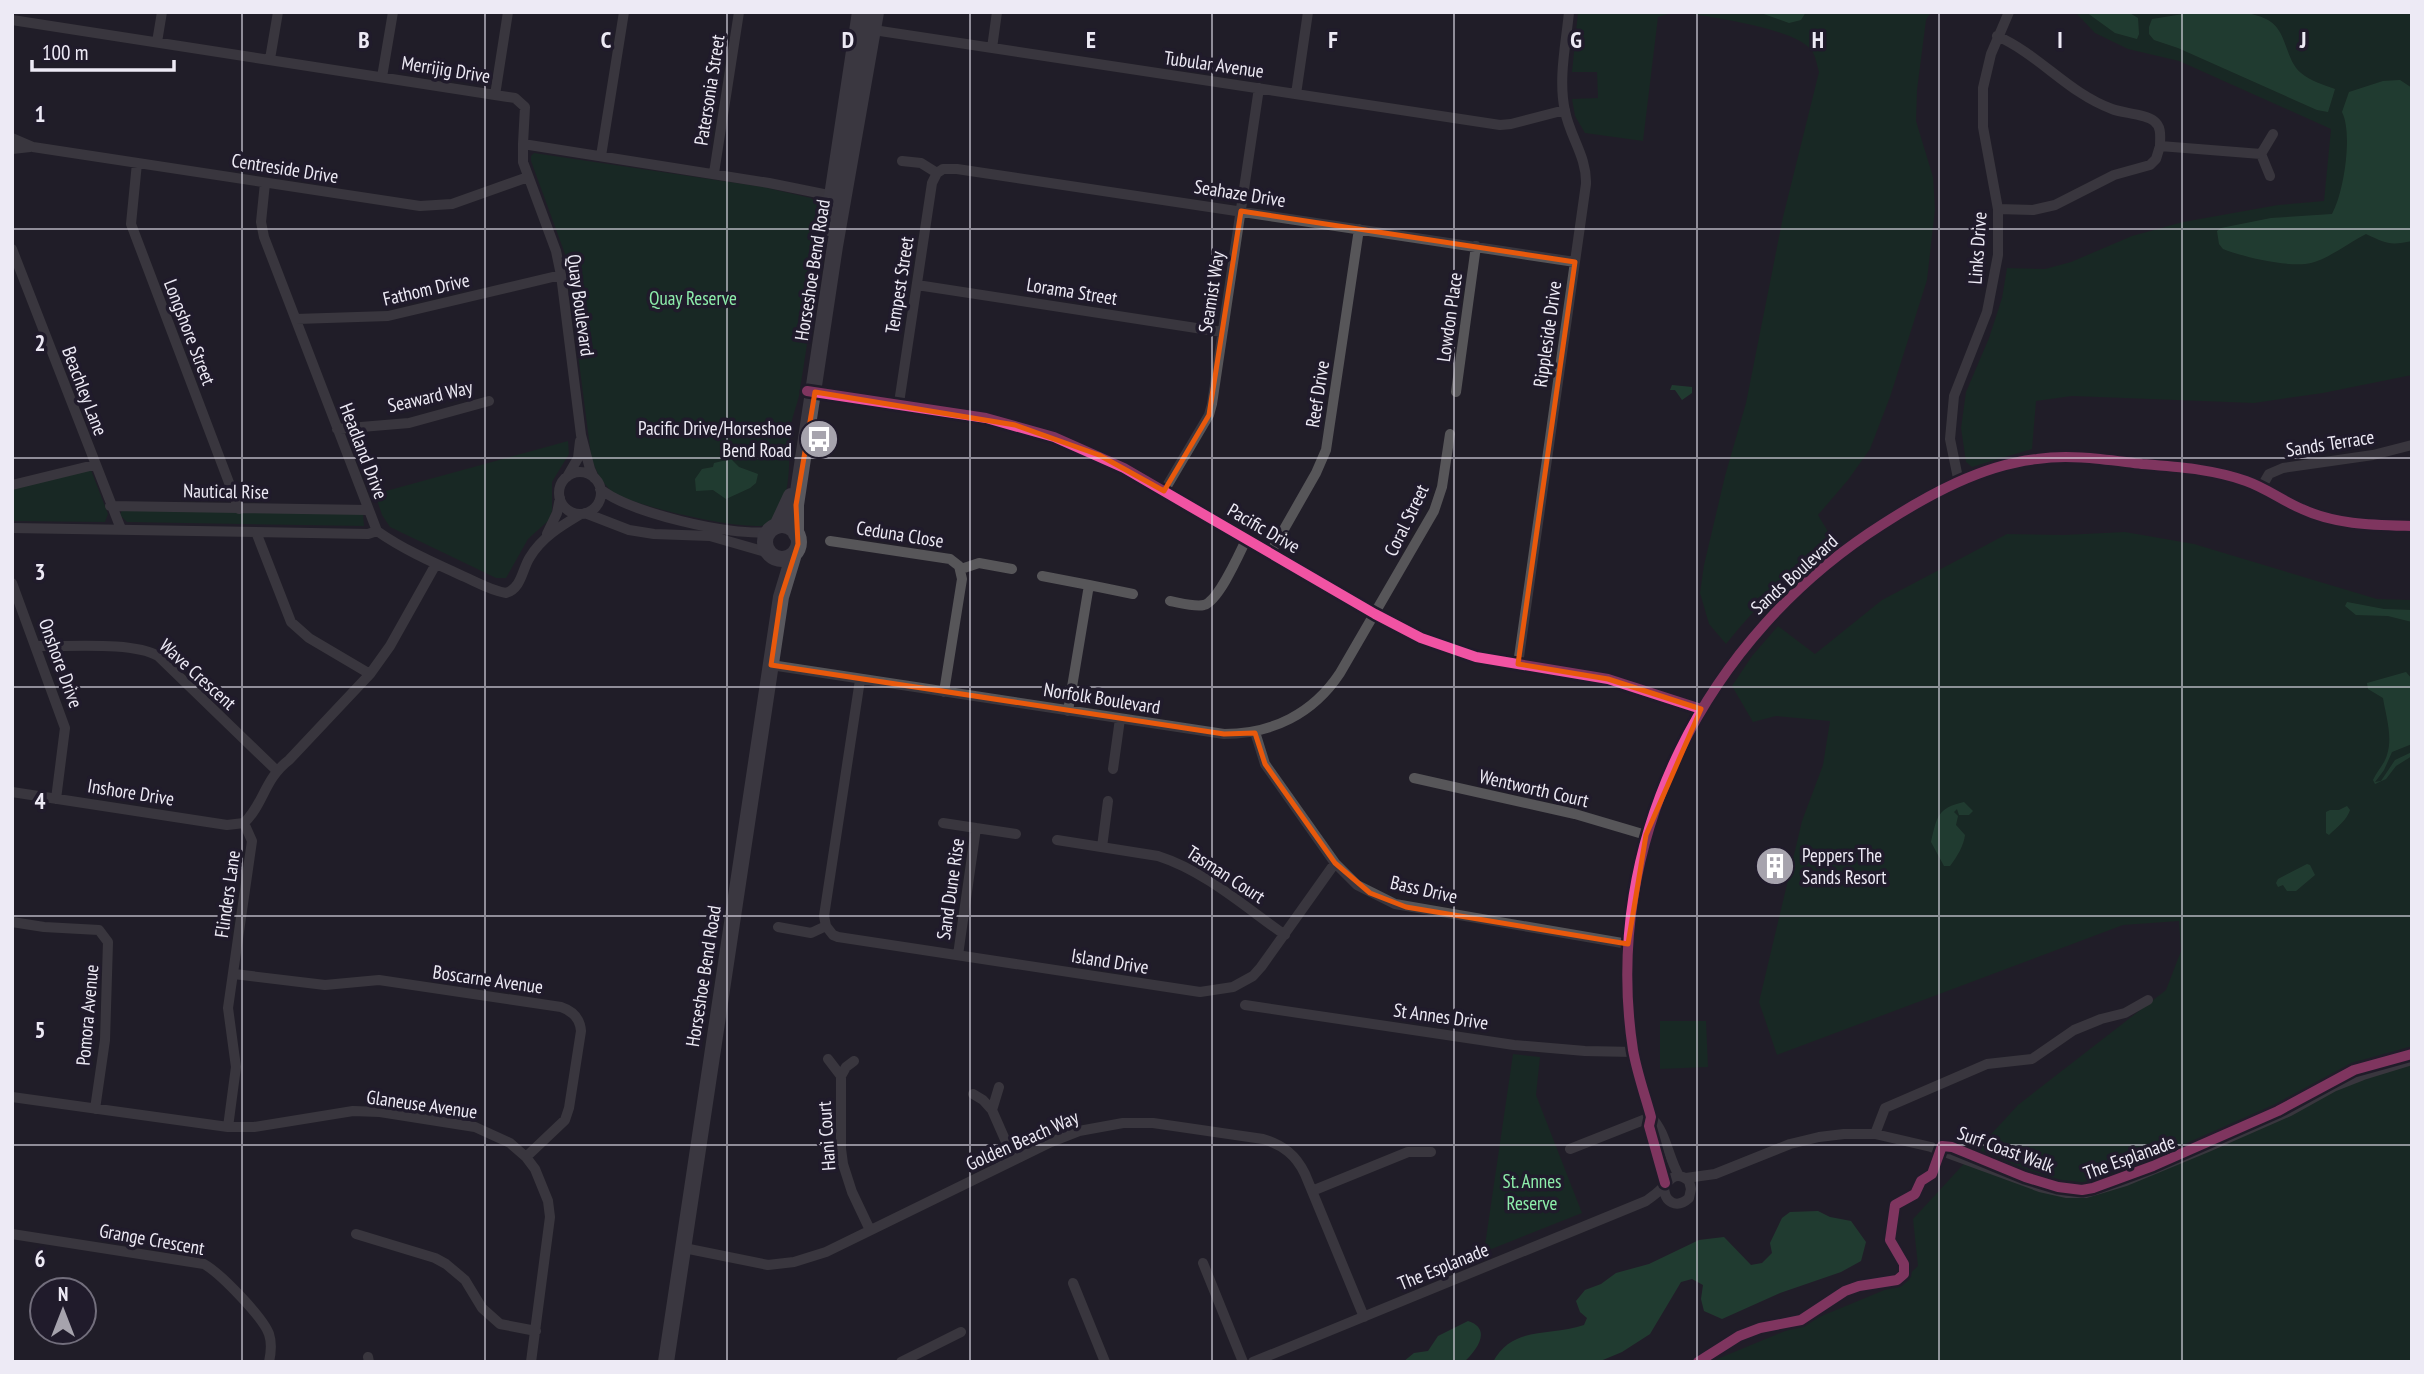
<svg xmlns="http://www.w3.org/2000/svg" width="2424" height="1374" viewBox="0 0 2424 1374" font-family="'PT Sans Narrow',sans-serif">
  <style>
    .green { fill: #0f351f }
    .water { fill: #21613b }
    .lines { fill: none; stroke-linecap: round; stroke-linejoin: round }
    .street { stroke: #575659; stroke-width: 10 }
    .secondary { stroke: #59585e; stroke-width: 16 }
    .cycleway-casing { stroke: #201b2b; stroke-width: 15 }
    .cycleway { stroke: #f153a3; stroke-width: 10 }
    .marked { fill: none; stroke: #e8590c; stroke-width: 5; stroke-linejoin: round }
    .grid { fill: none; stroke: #edeaf5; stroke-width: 2; stroke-opacity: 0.55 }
    .labels { text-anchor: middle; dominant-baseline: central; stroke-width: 7; stroke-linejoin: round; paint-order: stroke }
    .street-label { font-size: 19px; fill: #edeaf5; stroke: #201b2b }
    .park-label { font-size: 19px; fill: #8dedab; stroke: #201b2b }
    .poi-label { font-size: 19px; fill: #edeaf5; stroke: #201b2b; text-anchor: end }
    .grid-label { font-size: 23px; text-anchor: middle; font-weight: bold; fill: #edeaf5; stroke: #201b2b; stroke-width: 7; stroke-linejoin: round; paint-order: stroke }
  </style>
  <rect width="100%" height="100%" fill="#211e28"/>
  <path class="green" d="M1578,12H1675L1658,17L1643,141L1585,133L1575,116L1572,99L1598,98L1597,72H1572Z
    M1681,12H1931L1926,20L1917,90L1916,121L1933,177L1935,209L1927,280L1890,397L1870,449L1848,480L1818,515L1832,538C1793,571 1758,604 1726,644L1709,624L1700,593L1704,565L1725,476L1746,403L1783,217L1819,72C1817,66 1816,57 1812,51C1796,28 1709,17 1681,12Z
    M2075,12H2412V375L2323,393L2254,403L2072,396L2036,401L2032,449L1972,467L1966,462L1961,428L1966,392L1989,338L2002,298L2007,268L2045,269L2071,262L2132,236L2183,222L2278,205L2324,201L2331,129L2179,61L2128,49L2095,33Z
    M534,153L763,187L811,198L819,205L820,260L799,396C796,408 791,419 790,433C788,462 794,505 766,525C742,531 633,506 613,492C602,484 594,468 591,455L565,254L531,161V156Z
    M568,441L569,454L552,482V511L548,521L528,539L506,578H496L390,527L382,515L375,494Z
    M91,470L108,514L105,522L12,521V489Z
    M122,510L363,514L364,526L127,522L120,515Z
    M2125,532L2194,544L2377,599L2412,600V1362H1710L1899,1284L1918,1266L1913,1219L2018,1105L2166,990L2181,951L2179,921L2123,925L1777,1055L1759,1002L1802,821L1823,765L1830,721L1776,716L1753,722L1732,686L1752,656L1778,626L1815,654L1882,600L2007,534L2063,535Z
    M1660,1021H1706L1708,1067L1660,1069Z
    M1513,1054L1540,1057L1536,1095L1582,1213L1484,1252Z"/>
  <path class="water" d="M1758,12H1806L1801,20L1789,23Z
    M2086,12H2128L2138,18L2139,34L2137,39L2115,33Z
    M2196,12C2219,12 2245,9 2266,19C2288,29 2284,59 2301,73C2310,81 2324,85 2335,89L2328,112L2317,110L2178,48L2154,40L2149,34V27L2152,19Z
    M2400,80L2412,88V241C2389,246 2386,243 2366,234C2350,242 2328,259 2311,263C2290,268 2243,257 2223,249L2219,244L2217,231L2221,228L2271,218L2332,214C2344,193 2353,133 2342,112L2349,92L2383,81Z
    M1672,385L1692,387V393L1682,400L1675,390H1670Z
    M731,459L739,467L758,474L756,483L750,488L726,499L713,490L696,491L695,479L702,469L713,467L714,463Z
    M2347,602L2384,609L2412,610V622L2388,616L2356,615L2345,606Z
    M2406,672L2412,679V744L2392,752L2384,770L2375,782L2381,781L2395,760L2412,752V756L2396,766L2386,779L2375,784L2373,780C2377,771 2384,765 2387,755C2393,737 2386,716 2383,698L2368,689L2367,683Z
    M1964,802L1973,811L1969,815H1959L1957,809L1954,812L1958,816L1956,825L1965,835C1964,845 1957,857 1950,866H1944L1931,842C1937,817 1937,808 1964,802Z
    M2347,806L2350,810C2347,820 2337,827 2329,835L2326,833V812L2330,810H2339Z
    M2307,864L2310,865L2315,875L2296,891H2287L2283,885L2278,887L2276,883L2278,879Z
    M1818,1211L1830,1217L1851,1221L1866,1242L1861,1261L1841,1272L1780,1293L1722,1319L1704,1311L1701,1299L1703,1285L1692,1279L1681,1282L1650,1334L1622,1352L1598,1362H1493C1513,1325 1549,1337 1584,1325L1587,1318L1580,1312L1576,1301L1585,1290L1601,1284L1616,1273L1649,1264L1699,1240L1724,1237L1751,1265L1762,1263L1772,1253L1770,1243L1782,1218L1790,1212Z
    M1468,1321C1493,1329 1476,1351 1464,1362H1403L1414,1353L1428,1351L1438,1336Z"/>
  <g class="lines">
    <path class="street" d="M12,20L508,97L515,98L525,107L523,144L769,183L838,197
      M867,29L1500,125L1511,124L1565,110
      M1997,36C2040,55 2068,93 2112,109C2122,113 2146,114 2154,121C2162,127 2160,137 2160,146L2261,154
      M157,42L162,12
      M992,48L997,12
      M270,59L278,12
      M382,77L393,12
      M1296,94L1308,12
      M495,95L508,12
      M12,138L33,147L420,206L452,204L528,177
      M523,144V162L556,251L561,275L581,435L590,469L594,478
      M12,149L30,147
      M601,156L624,12
      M902,161L921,163L937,173L943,169H957L1575,262
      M137,163L131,224L239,509
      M714,173L739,12
      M2270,176L2261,154L2273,134
      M265,183L261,222L264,237L377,531C404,550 434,563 465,577C478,583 492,591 506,593C522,588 522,569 530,557C542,537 561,526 581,514
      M1998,209L2033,210L2055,205L2114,175L2150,165L2156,159L2160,146
      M12,249L121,529
      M917,285L1222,332
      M296,319L388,316L561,275
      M807,391L986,418L1054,437L1124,468L1375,614L1421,638L1476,657L1608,679L1701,709
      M1456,392L1476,246
      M899,403L932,183L937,173
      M337,429L409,423L489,401
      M559 493a21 21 0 1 1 42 0a21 21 0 1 1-42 0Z
      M567,477L578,458L580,441
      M1959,483L1950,439L1954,396L1987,312L1998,255V209L1983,127V88L1991,54L2009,12
      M12,485L94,465
      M2261,488L2269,474L2283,468L2373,455L2412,445
      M600,489C631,513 729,536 768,532
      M1164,491L1209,415L1212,404L1259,88
      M110,506L367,510
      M585,513L629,530L654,534L710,536L769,553
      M12,528L368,534L377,531
      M256,532L291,622L309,638L370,674
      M547,534L557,513L560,498
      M830,541L950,559L959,566L962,579L944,692
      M1271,552L1316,473L1326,450L1359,229
      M961,569L979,563L1012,569
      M1042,576L1089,585L1068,711
      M12,583L65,728L56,799
      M1089,585L1133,594
      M1170,601C1181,603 1194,607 1204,605C1219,601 1240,552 1247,538
      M36,646C67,647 133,641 158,656L276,770
      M1518,664L1586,184C1587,157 1570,137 1565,111C1558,79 1566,44 1569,12
      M771,665L1224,734C1272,734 1313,714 1340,673L1434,511L1442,487L1450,434
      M1255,732L1265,764L1335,863L1357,885L1395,904L1628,944
      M1113,769L1120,719
      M1414,778L1575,814L1646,835
      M12,792L227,825L244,823
      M244,823C264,804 264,779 289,760L370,674L390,646L436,564
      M943,823L976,828L958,955
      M976,828L1016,834
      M1057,840L1158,856C1205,871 1245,907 1285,935
      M1102,847L1108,801
      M12,922L44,927L99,930L108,942L105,1040L95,1109
      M826,926L824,916L860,680
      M778,927L811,933L826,926L833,935L838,937L1200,992L1233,987L1253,976L1261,967L1335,863
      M234,974L325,985L379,980L561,1007C573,1011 580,1018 581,1031L569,1108L565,1120L526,1157
      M1245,1005L1514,1045L1585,1051L1634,1052
      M828,1059L841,1076
      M854,1061L846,1067L841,1076V1149L843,1164L852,1192L870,1230
      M999,1087L992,1110L1014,1160
      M973,1094L983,1100L992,1110
      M12,1097L228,1127H254L353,1111L380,1112L475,1127L510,1143L526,1157L535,1169L548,1201L550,1217L531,1362
      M1651,1117C1666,1132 1668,1157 1679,1176
      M228,1127L236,1067L228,1008L252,841L244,823
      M1875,1134L1885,1108L1987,1064L2032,1059L2074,1030L2101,1019L2125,1013L2148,1000
      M1570,1149L1651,1117
      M1686,1178L1715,1174L1790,1144L1819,1137L1844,1134H1875L1931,1147L2040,1187L2067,1193H2086L2126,1181L2208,1147L2290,1111L2335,1086L2363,1075L2412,1060
      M1665,1183L1649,1126L1651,1117C1645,1095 1637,1073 1633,1050C1601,841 1706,636 1883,524C1928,495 1982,465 2037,459C2072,454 2107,460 2142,464C2177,467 2213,469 2246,481C2266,488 2283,501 2302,509C2336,525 2375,525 2412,526
      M1312,1191L1408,1152H1431
      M12,1234L204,1264C220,1273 263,1317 269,1334C272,1343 271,1353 269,1362
      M356,1234L435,1258L446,1264L465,1280L482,1308L500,1324L536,1331
      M684,1248L768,1265L794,1262L826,1252L1051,1142L1079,1131L1123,1123H1153L1263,1139C1283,1145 1296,1155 1305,1174L1364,1317
      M1203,1263L1243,1362
      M1073,1283L1105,1362
      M368,1357L369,1362
      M901,1362L961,1332
      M1253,1362L1646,1201C1650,1198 1656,1194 1660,1190C1669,1181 1675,1169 1689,1181L1691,1189L1689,1198C1677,1209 1664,1203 1664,1186"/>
    <path class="secondary" d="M829,228L832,196L860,12
      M765 542a17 17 0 1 1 34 0a17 17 0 1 1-34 0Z
      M777,526L791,496
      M796,534V505L835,246L876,12
      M666,1362L781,597L794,554"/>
    <g class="cycleway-casing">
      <path id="cycleway" d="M807,391L986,418L1054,437L1124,468L1375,614L1421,638L1476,657L1608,679L1701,709
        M1665,1183L1649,1126L1651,1117C1645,1095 1637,1073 1633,1050C1601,841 1706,636 1883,524C1928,495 1982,465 2037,459C2072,454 2107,460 2142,464C2177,467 2213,469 2246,481C2266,488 2283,501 2302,509C2336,525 2375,525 2412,526
        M1698,1362L1739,1336L1760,1328L1801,1320L1845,1291L1859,1286L1897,1280L1904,1274V1264L1890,1240L1895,1205L1915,1194L1921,1181L1932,1174L1942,1146L1952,1147L2025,1177L2058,1187L2082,1190L2093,1188L2153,1166L2278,1111L2354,1070L2412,1054"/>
    </g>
    <use href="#cycleway" class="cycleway"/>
  </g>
  <path d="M0 0H2424V1374H0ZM1241,211L1575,262L1518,664L1608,679L1701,709L1646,835L1628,944L1406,907L1370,893L1335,863L1265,764L1255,733L1224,734L771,665L781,597L798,544L796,505L815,392L1015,425L1099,455L1164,491L1209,415Z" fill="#211e28" fill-opacity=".55" fill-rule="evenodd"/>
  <path class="marked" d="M1241,211L1575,262L1518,664L1608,679L1701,709L1646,835L1628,944L1406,907L1370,893L1335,863L1265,764L1255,733L1224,734L771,665L781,597L798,544L796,505L815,392L1015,425L1099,455L1164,491L1209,415Z"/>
  <path class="grid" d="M242,12V1362M485,12V1362M727,12V1362M970,12V1362M1212,12V1362M1454,12V1362M1697,12V1362M1939,12V1362M2182,12V1362M12,229H2412M12,458H2412M12,687H2412M12,916H2412M12,1145H2412"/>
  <defs>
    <g id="bus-disc" transform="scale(2.0125)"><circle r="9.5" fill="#a6a3ad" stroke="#201b2b"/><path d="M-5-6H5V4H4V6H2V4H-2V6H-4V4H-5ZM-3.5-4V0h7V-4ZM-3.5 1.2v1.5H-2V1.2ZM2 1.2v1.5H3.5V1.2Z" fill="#fff"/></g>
    <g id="building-disc" transform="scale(2.0125)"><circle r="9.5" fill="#a6a3ad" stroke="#201b2b"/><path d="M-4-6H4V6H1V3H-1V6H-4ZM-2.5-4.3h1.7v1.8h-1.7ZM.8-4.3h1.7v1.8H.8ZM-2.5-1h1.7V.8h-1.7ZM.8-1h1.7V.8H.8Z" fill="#fff"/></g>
  </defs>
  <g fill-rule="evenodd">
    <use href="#bus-disc" x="819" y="439"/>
    <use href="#building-disc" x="1775" y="866"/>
  </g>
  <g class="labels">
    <g class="street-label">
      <text transform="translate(1214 64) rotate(8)">Tubular Avenue</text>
      <text transform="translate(446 69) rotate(9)">Merrijig Drive</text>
      <text transform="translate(709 90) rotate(-81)">Patersonia Street</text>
      <text transform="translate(285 168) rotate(9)">Centreside Drive</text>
      <text transform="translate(1240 193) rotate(9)">Seahaze Drive</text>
      <text transform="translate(1977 248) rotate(-86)">Links Drive</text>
      <text transform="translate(812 270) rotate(-81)">Horseshoe Bend Road</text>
      <text transform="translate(899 285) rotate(-81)">Tempest Street</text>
      <text transform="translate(426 289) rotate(-13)">Fathom Drive</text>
      <text transform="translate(1072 291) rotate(9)">Lorama Street</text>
      <text transform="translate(1211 292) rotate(-81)">Seamist Way</text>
      <text transform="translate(581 305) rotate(82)">Quay Boulevard</text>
      <text transform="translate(1449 317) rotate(-82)">Lowdon Place</text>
      <text transform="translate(190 332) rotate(69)">Longshore Street</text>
      <text transform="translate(1547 334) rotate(-82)">Rippleside Drive</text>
      <text transform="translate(85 391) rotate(69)">Beachley Lane</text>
      <text transform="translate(1317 394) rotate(-81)">Reef Drive</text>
      <text transform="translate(430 396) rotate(-13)">Seaward Way</text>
      <text transform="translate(2330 443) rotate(-9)">Sands Terrace</text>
      <text transform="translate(364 451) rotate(69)">Headland Drive</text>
      <text transform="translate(226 491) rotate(1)">Nautical Rise</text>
      <text transform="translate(1406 520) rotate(-64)">Coral Street</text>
      <text transform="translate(1264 528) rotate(30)">Pacific Drive</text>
      <text transform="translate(900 534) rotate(9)">Ceduna Close</text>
      <text transform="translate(1794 574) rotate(-42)">Sands Boulevard</text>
      <text transform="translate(61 663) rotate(70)">Onshore Drive</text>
      <text transform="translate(198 674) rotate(42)">Wave Crescent</text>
      <text transform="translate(1102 698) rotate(9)">Norfolk Boulevard</text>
      <text transform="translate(1534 788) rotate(13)">Wentworth Court</text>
      <text transform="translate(131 792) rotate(9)">Inshore Drive</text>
      <text transform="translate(1226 874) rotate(33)">Tasman Court</text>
      <text transform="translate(950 889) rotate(-82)">Sand Dune Rise</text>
      <text transform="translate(1424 889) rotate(13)">Bass Drive</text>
      <text transform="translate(227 894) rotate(-82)">Flinders Lane</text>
      <text transform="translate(1110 961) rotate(9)">Island Drive</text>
      <text transform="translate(703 976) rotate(-81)">Horseshoe Bend Road</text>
      <text transform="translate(488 979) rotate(8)">Boscarne Avenue</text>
      <text transform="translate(87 1015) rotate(-85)">Pomora Avenue</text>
      <text transform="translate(1441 1016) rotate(8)">St Annes Drive</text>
      <text transform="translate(422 1104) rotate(8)">Glaneuse Avenue</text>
      <text transform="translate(826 1136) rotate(-94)">Hani Court</text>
      <text transform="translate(1022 1140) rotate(-24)">Golden Beach Way</text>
      <text transform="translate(2006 1149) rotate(20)">Surf Coast Walk</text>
      <text transform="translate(2129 1157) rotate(-20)">The Esplanade</text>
      <text transform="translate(152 1239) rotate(10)">Grange Crescent</text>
      <text transform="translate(1443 1266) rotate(-22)">The Esplanade</text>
    </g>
    <g class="park-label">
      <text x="693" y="298">Quay Reserve</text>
      <text x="1532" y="1181">St. Annes<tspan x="1532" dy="22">Reserve</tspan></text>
    </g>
    <g class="poi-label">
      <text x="792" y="428">Pacific Drive/Horseshoe<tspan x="792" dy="22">Bend Road</tspan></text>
      <text x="1802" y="855" text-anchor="start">Peppers The<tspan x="1802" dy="22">Sands Resort</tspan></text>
    </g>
  </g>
  <g class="grid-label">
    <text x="364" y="48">B</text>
    <text x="606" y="48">C</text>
    <text x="848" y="48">D</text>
    <text x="1091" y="48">E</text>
    <text x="1333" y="48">F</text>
    <text x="1576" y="48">G</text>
    <text x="1818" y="48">H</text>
    <text x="2060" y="48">I</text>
    <text x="2303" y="48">J</text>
    <text x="40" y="122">1</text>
    <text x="40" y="351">2</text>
    <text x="40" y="580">3</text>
    <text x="40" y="809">4</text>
    <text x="40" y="1038">5</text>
    <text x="40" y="1267">6</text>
  </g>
  <rect width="2424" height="1374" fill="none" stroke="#edeaf5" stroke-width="28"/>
  <g transform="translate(63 1311)"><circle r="33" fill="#201b2b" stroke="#726e7c" stroke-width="2"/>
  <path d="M0-5L12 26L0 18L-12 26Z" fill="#a6a3ad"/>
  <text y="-10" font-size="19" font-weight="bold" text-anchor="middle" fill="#edeaf5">N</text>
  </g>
  <path d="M32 60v10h142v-10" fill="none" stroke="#edeaf5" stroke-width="3.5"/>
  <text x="42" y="60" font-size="21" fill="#edeaf5" stroke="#201b2b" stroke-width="5" paint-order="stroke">100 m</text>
</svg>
